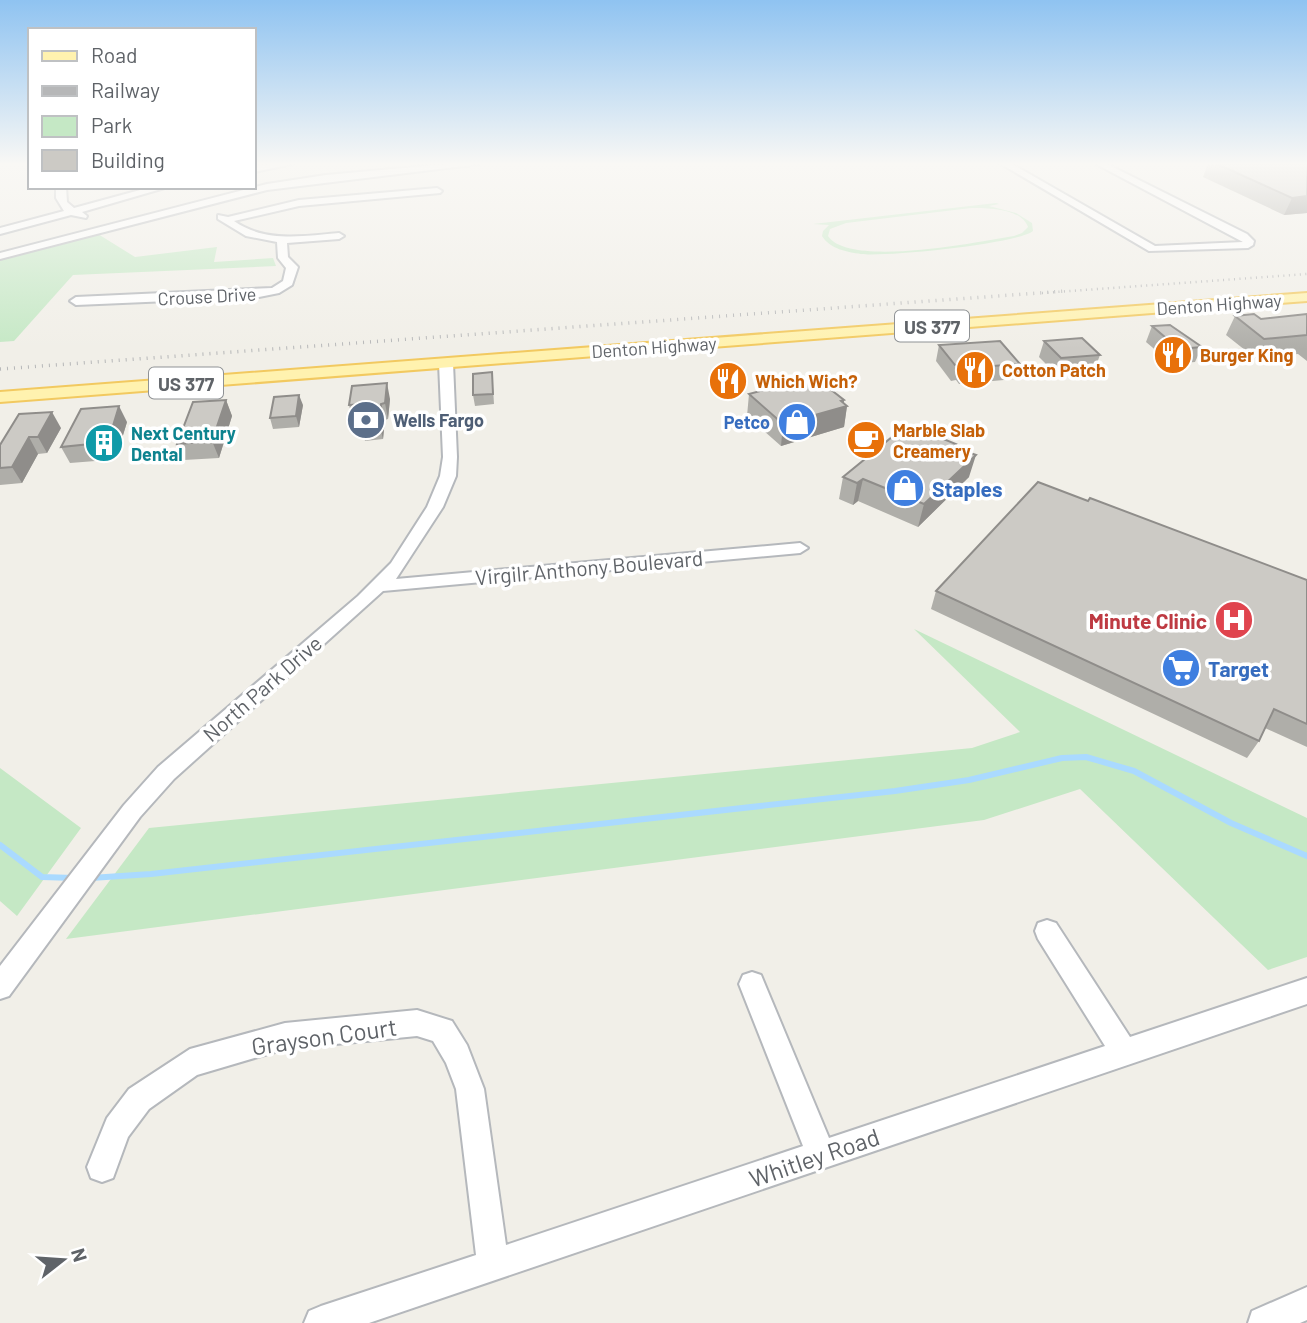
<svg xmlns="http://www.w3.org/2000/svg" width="1307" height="1323" viewBox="0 0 1307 1323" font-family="Barlow,sans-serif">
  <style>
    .green { fill: #c5e8c5; fill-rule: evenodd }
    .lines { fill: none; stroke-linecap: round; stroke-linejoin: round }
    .stream { stroke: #aadaff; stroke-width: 6 }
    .minor-casing { stroke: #b5b8bc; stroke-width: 4 }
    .major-casing { stroke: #f2c960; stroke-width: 4 }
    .minor { fill: #fff; fill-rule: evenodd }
    .major { fill: #fff2af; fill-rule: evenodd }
    .rail-far1 { stroke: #b6b7b8; stroke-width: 2.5; stroke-dasharray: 1 4.5; stroke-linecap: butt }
    .rail { stroke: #b6b7b8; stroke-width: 3.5; stroke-dasharray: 1 6; stroke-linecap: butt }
    .wall { fill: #afaea9 }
    .shaded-wall { fill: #8f8d8a }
    .building { fill: #cccac5; stroke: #8f8d8a; stroke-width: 2 }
    .labels { text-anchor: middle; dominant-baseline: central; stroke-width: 7; stroke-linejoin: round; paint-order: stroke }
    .far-street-label { font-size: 18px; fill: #5f6368; stroke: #fff }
    .far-food-label { font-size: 18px; font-weight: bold; fill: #c56008; stroke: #fff; text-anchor: start }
    .far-service-label { font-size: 18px; font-weight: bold; fill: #4e5e75; stroke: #fff; text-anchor: start }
    .far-shop-label { font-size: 18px; font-weight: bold; fill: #366cbe; stroke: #fff; text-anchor: end }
    .far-culture-label { font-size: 18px; font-weight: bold; fill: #0d838f; stroke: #fff; text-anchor: start }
    .shield { fill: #fff; stroke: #8f9295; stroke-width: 2 }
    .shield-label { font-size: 19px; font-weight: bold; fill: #5f6368 }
    .shop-label { font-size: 21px; font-weight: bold; fill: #366cbe; stroke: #fff; text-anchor: start }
    .street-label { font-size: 21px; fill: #5f6368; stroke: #fff }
    .health-label { font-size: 21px; font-weight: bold; fill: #be3a42; stroke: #fff; text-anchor: end }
    .near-street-label { font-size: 24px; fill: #5f6368; stroke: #fff }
  </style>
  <rect width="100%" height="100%" fill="#f1efe8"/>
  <path class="green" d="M996,203L999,204L989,206L1016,213L1032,223L1033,231C1017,244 885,257 861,254C847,252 830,249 822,236L823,231L829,225L813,224ZM971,208C988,208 1021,208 1028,227L1022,233L1014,236C978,242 849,268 828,236L830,229L846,223Z
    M98,234L135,257L217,247L214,262L273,258L276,266L73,275L14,341L0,342V259Z
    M914,629L1307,818V957L1268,970L1080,789L984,820L66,939L149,828L972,748L1020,732Z
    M0,768L81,828L17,916L0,901Z"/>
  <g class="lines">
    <path class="stream" d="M0,845L42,877L74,878
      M91,878L151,874L895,791L969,780L1062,758L1086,757L1134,771L1231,823L1307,856"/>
    <g class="minor-casing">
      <path id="minor" d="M270,164H293L254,172V166Z
        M447,164H480L267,190L0,259V253L267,184L326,175Z
        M1001,164H1012L1155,246L1243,242L1096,164H1107L1247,234L1254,241L1253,245L1248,248L1149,251Z
        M56,187H66L67,202L74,208L151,187H168L82,212L87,216L86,218L71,215L0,234V228L64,211L56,198Z
        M437,188L442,191L440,193L299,206L234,221C265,243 304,236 339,233L344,236L339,239L287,243L288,257L298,267L292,285L279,293L259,297L76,305L70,301L76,297L272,288L283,281L286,268L278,258L277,242L246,236L218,219V215L228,217L299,200Z
        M446,359L453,363L457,457L456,476L443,507L396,579L800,543L808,548L800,553L383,591L174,779L140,817L9,996L0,999V966L124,805L158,767L358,596L391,563L427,507L440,476L443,457L439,363Z
        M1047,920L1056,923L1130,1037L1307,978V1004L369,1323H304L309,1311L321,1306L476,1255L456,1089L446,1063L433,1041L417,1036L285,1049L197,1075L149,1109L128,1137L113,1178L102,1182L91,1178L87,1167L107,1118L129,1089L190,1049L285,1023L417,1010L452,1021L467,1045L484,1089L506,1245L803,1146L739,984L743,975L752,972L761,975L829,1138L1105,1046L1038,939L1035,931L1038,923Z
        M1307,1287V1320L1300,1323H1248L1252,1311Z"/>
    </g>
    <g class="major-casing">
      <path id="major" d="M1307,293V301L0,402V392Z"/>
    </g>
    <use href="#minor" class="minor"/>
    <use href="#major" class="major"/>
    <path class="rail-far1" d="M1042,293L1307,274"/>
    <path class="rail" d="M0,369L1066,291"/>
  </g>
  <path class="wall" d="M1208,164H1307V213L1284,215L1203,177Z
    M1307,314V361L1298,354L1255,358L1226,335L1235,316L1261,319Z
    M1152,326L1202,347L1195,362L1172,364L1146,342Z
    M1044,341L1100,355L1094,371L1056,374L1039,357Z
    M939,345L1020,364L1015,379L959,384L956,380L951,381L936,361Z
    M492,372L494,404L475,406L473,395Z
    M817,383L844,400V403L847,406L844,427L781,446L747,416L749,394Z
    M390,399L388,419L385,420L383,439L365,441L361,425V421L353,422L349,405Z
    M226,400L232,416L219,458L184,460L177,444Z
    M303,405L299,427L273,429L270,418Z
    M127,422L120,445L108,460L70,463L61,447Z
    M61,428L47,453L38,454L22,483L0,485V445Z
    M955,447L969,477L918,527L858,501L853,505L839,499L843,477Z
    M1088,501L1307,580V747L1265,728L1259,741L1247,758L931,609L936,591Z"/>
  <path class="shaded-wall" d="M1307,196V213L1284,215L1292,198Z
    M387,383L390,399L388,419L385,403Z
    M299,395L303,405L299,427L296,416Z
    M226,400L232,416L219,458L212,441Z
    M844,400L843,407L847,406L844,427L781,446L783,424Z
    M381,404L385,420L383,439L379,423Z
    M119,406L127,422L120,445L108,460L100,443Z
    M52,412L61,428L47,453L38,437Z
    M29,437L38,454L22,483L12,467Z
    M976,455L969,477L918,527L924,504Z
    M863,479L858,501L853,505L857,483Z"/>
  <path class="building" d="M1217,164H1307V196L1292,198Z
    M1254,314L1261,319L1307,314V335L1264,339L1235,316Z
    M1170,325L1202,347L1179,349L1152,326Z
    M1082,338L1100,355L1061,358L1044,341Z
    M1000,341L1020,364L963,368L960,365H955L939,345Z
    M492,372L493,394L473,395V374Z
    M810,378L817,383L821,382L844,400L841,401L847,406L783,424L749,394Z
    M387,383L385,403L381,404L379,423L361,425L364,404L349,405L352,386Z
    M299,395L296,416L270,418L274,397Z
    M226,400L212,441L177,444L193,402Z
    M119,406L112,429L100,443L61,447L81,409Z
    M52,412L38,437H29L12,467L0,468V445L19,414Z
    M903,428L922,435L926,432L956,444L953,447L976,455L924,504L863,479L857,483L843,477Z
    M1038,482L1088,501L1090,498L1307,580V724L1274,709L1259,741L936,591Z"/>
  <linearGradient id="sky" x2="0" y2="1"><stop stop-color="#8fc3f1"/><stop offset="0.47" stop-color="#f9f8f5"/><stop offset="1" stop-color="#f9f8f5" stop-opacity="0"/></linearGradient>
  <rect width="1307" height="349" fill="url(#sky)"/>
  <defs>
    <g id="restaurant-disc" transform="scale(2.0125)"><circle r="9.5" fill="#e8710a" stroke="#fff"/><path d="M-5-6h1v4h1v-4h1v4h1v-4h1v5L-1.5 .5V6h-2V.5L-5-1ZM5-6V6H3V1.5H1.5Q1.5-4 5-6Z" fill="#fff"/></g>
    <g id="bank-disc" transform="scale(2.0125)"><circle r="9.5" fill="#5c6f8a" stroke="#fff"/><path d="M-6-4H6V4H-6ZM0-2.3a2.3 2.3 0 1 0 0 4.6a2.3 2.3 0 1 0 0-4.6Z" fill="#fff"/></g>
    <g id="shop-disc" transform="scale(2.0125)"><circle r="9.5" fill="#3f7fe0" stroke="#fff"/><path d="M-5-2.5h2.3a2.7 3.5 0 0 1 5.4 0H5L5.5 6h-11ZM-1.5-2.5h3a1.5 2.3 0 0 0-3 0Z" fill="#fff"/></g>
    <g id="cafe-disc" transform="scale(2.0125)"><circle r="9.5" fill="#e8710a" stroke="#fff"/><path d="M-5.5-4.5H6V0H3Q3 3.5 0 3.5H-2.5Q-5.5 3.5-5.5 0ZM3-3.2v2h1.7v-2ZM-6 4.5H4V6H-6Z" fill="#fff"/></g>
    <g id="building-disc" transform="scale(2.0125)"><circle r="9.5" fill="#0f9aa8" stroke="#fff"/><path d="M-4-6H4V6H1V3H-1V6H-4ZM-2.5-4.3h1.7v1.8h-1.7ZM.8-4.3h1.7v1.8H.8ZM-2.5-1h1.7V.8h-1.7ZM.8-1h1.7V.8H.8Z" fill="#fff"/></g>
    <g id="hospital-disc" transform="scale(2.0125)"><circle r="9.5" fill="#e0444e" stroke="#fff"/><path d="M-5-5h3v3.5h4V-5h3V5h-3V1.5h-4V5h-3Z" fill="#fff"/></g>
    <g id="supermarket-disc" transform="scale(2.0125)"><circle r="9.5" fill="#3f7fe0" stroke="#fff"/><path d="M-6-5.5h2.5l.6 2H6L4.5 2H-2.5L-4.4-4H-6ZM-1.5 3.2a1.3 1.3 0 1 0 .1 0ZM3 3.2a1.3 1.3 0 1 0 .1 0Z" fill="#fff"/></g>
  </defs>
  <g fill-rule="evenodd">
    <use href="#restaurant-disc" x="1173" y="355"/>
    <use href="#restaurant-disc" x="975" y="370"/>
    <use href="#restaurant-disc" x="728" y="381"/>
    <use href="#bank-disc" x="366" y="420"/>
    <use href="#shop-disc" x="797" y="422"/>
    <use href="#cafe-disc" x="866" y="440"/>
    <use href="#building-disc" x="104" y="443"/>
    <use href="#shop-disc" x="905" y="488"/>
    <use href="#hospital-disc" x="1234" y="620"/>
    <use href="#supermarket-disc" x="1181" y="668"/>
  </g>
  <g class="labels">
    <g class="far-street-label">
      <text transform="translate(207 296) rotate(-3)">Crouse Drive</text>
      <text transform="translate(1219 304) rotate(-4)">Denton Highway</text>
      <text transform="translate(654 347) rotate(-4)">Denton Highway</text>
    </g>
    <g class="far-food-label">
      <text x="1200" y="355">Burger King</text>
      <text x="1002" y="370">Cotton Patch</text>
      <text x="755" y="381">Which Wich?</text>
      <text x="893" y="430">Marble Slab<tspan x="893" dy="21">Creamery</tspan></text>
    </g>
    <g class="far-service-label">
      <text x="393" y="420">Wells Fargo</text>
    </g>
    <g class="far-shop-label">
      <text x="770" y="422">Petco</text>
    </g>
    <g class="far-culture-label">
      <text x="131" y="433">Next Century<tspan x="131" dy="21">Dental</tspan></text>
    </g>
    <g class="shield">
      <rect x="895" y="310.5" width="74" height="31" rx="5"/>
      <rect x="149" y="367.5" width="74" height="31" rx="5"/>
    </g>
    <g class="shield-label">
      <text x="932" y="326">US 377</text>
      <text x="186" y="383">US 377</text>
    </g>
    <g class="shop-label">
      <text x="932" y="488">Staples</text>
      <text x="1208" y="668">Target</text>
    </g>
    <g class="street-label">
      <text transform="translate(589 567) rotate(-5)">Virgilr Anthony Boulevard</text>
      <text transform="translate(262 688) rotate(-41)">North Park Drive</text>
    </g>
    <g class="health-label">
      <text x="1207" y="620">Minute Clinic</text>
    </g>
    <g class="near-street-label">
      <text transform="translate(324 1036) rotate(-8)">Grayson Court</text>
      <text transform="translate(814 1157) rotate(-19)">Whitley Road</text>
    </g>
  </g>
  <rect x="28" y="28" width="228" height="161" fill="#ffffff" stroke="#bfc1c3" stroke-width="2"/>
  <rect x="42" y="51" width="35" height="10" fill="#fff2af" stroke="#bfc1c3" stroke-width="2"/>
  <text x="91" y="63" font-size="21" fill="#5f6368">Road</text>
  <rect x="42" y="86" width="35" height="10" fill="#b6b7b8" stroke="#bfc1c3" stroke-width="2"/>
  <text x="91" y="98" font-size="21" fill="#5f6368">Railway</text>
  <rect x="42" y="116" width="35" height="21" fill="#c5e8c5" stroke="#bfc1c3" stroke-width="2"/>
  <text x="91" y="133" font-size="21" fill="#5f6368">Park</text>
  <rect x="42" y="150" width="35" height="21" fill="#cccac5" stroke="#bfc1c3" stroke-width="2"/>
  <text x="91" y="168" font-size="21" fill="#5f6368">Building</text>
  <g transform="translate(63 1260) rotate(73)" stroke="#ffffff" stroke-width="5" paint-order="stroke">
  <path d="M0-5L12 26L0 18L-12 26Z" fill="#5f6368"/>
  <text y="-10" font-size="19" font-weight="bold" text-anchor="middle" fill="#5f6368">N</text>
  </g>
</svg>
